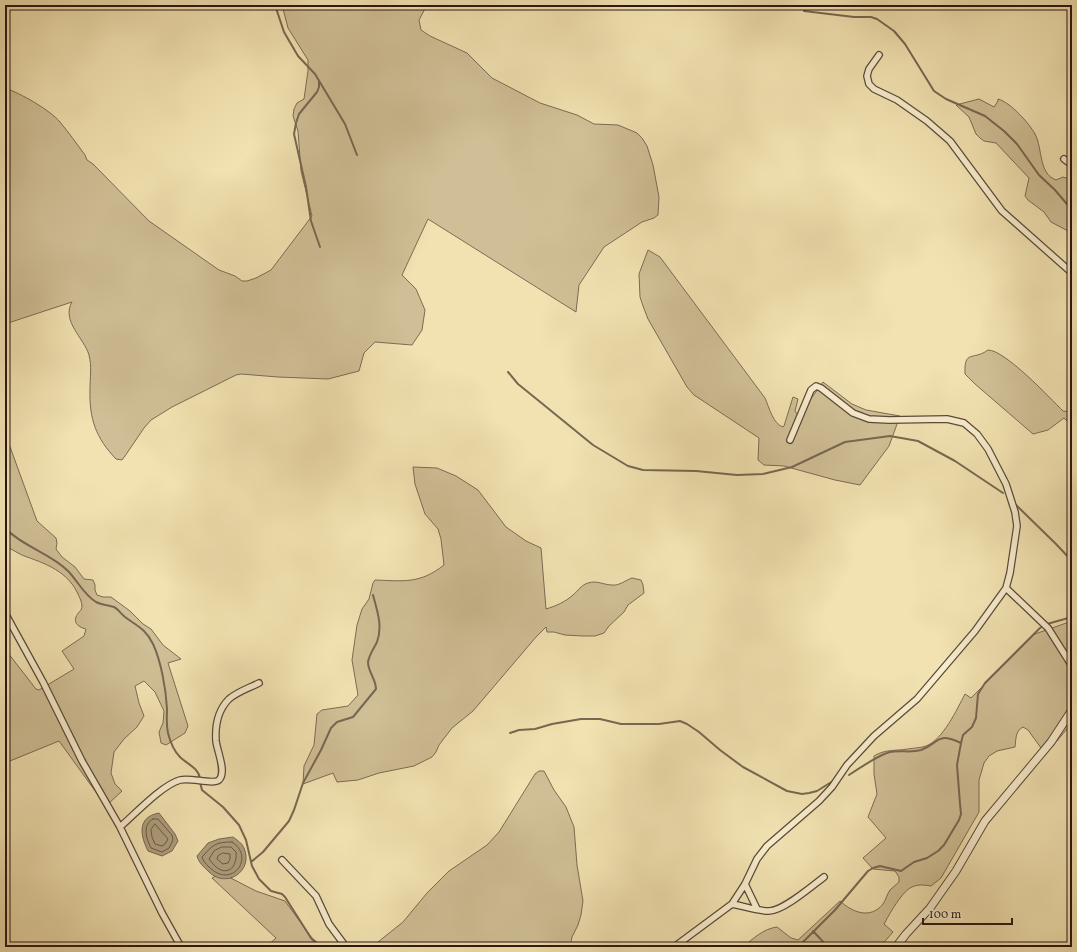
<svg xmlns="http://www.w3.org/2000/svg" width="1077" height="952" viewBox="0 0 1077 952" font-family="Vollkorn,serif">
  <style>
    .green { fill: #d0bf96; stroke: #7c6b54 }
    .water { fill: #ad9d7b; stroke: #786751 }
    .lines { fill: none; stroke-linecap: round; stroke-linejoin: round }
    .shore { stroke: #6a5a46; stroke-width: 1 }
    .stream { stroke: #786751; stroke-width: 2 }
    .minor-casing { stroke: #5a4a39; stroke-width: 8 }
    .tertiary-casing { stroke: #5a4a39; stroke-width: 9 }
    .minor { stroke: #f7eccc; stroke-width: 5.5 }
    .tertiary { stroke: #f7eccc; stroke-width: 7 }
  </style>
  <rect width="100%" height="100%" fill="#f2e2b1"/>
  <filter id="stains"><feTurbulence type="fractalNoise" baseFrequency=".005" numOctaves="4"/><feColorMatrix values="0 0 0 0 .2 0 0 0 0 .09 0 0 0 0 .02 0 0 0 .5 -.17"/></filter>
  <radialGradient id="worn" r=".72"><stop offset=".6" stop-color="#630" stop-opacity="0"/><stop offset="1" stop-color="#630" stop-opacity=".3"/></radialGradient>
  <path class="green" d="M282,5H427L419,20L421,30L430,36L467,53L492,78L540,103L577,115L594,124L618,125L637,133L642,138L647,146L653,165L659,197L658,215L654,218L642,222L604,247L579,285L576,312L428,219L402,275L416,289L425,310L422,330L412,345L375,342L364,353L359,371L328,379L278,377L241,374L236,375L172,407L151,420L144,428L125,456L122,460L116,459C96,438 89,419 90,389C90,378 92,366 89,355C84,338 61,321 72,302L5,324V88C20,93 50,110 60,122C69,133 77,144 85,155L87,160L93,164L149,221L219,270L235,276L242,281H247L256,278L271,270L312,216L301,171L298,131L293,116L294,109L297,103L304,99L308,71V60L288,28Z
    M979,99L994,107L998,101V99C1010,102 1029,123 1035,134C1043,149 1038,173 1056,180L1063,177L1072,180V233L1051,222L1044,212L1028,200L1025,196L1029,178L996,143L984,141L980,138L976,134L969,117L956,105Z
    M648,250L660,257L765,398C769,407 773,424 783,427L784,426L793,397L798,399L795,411L797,414H800L823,382L852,404L866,410L900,416L889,446L860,485L835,480L784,466L764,465L758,460L759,438L694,395L687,387L648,319L643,306L640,297L639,274Z
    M988,350C1005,350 1050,398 1063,411L1072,412V426L1064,418L1048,430L1033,434L975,384L965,374C964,349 973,361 988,350Z
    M5,433L37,521L56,538L57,543L56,549L62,557L75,567L84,579L93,580L95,585V590L97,595L103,597H111L130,611L143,624L151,629L163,645L181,659L168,663L188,726L185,733L166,745L161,743L159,732L163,723L164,711L155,692L144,681L135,686L139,703L144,716L137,727L124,739L114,752L111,773L115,784L122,791L106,806L59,741L5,763V642L8,653L36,689L39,690L74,669L62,651L84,636L86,629C81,628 73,624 76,617C77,613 82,611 82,606C82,602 79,596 77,592C67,572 47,564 27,557C20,555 12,549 5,546Z
    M413,467L437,468L456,476L478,490L506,527L526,541L541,548L546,609C556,606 565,602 573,595C578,591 581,585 588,583C597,580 604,585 612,585C619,586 626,580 632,578L641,580L643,585L644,593L628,605L624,612L609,626L604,633L595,636H583L565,635L554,632H547L546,627L536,637L473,711L452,728L439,745L436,752L432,757L414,766L379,773L358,780L337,782L333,773L303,784L304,766L314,745L317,714L322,710L348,706L358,695L352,660L357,625L362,609L369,599L373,583L375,580C404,581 420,584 444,565L441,539L438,529L425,514L415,484Z
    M1072,621V723L1051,748H1041L1028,730L1023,727C1015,731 1016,740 1015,747L997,751L989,756L984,763L979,780V812L941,878L931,886C925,885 918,884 912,887C902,891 889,915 884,924L893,932L880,947H743C754,938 763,929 777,927L791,938L798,940L840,901C852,912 870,920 883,904C886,900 887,894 890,890C893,887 896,885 899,882V877L895,871L873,869L863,858L886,838L868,817L877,794L874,774V756C885,749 896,751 908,749C913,748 921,748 926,746C943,740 957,709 965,694L971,698L1035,634Z
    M539,771H544L554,790L566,807L574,827L577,865L583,901L581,915L578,925L572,937L570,947H379L378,942L403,922L427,893L449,871L487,845L499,832L535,774Z
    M221,873L256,891L285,901L312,938L323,947H266L276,938L212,878Z"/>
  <path class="water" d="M159,813L175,834L178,841L172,851L162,856L148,851C140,835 137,817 159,813Z
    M233,837C237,840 242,843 244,848C254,871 226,890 208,871C203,866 199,863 197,856L208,843L219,839Z"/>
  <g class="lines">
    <path class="shore" d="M153,819H158L172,835L173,840L169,848L162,852L151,848C146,838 142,825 153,819Z
      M155,824L168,839L165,844L162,846L155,844L152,837L151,830Z
      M232,842C256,857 232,890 209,867C206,864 203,861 202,857C213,845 215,842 232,842Z
      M222,847H231L236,852C237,861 233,874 221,870C216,868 212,863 209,859L214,851Z
      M223,853L230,854V859L228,863L223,864L217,859L218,856Z"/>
    <path class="stream" d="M275,5L284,32L298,56L315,74L345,124L357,155
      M804,11L854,17H871L877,19L894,31L905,44L934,91L946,99L985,116L1004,131L1017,144L1039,175L1055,190L1072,210
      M319,81V87L317,92L299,114L296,123L294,134L306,187L311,221L320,247
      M508,372L518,384L539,401L593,445L628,466L643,470L696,471L737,475L763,474L792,467L845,442L890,436L918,441L955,461L1003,493
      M1014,503L1056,544L1072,561
      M5,528C23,547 50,553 68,571C77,580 84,595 96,602C102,605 108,605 114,607C118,609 121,614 125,617C137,626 146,629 153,644C161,661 166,689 167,709C167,717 166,724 168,733C170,741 174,751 180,757C187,764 199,768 200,779
      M510,733L519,730L535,729L552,724L581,719H600L621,724H659L680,721L687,724L699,732L720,750L743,767L787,791L802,794L809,793L817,791L833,781
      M849,775C858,769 881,754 890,752C900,750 911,753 921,750C939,744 935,731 961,743
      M200,782L202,790L223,807L239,825L246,840L252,866L259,879L271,891L282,894L285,897L311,938L320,947
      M251,862L263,852L289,821L294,810L303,783L321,750L331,728L337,722L353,717L376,689C376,679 368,672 368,662C369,655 374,648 377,642C383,626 377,610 373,595
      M813,931L828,947
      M798,947L835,910L868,871L873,868L880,866L901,871L914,862L927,858L938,851L944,845L959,820L961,814L960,804L957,765L961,743L963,735L972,727L976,718L978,694L985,683L1040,628L1047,624L1072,617"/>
    <g class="minor-casing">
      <path id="minor" d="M879,55L869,69L867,76L869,84L874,89L897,100L927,121L950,141L1002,211L1072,273
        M1064,159L1072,165
        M1006,588L1048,628L1072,666
        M5,613L43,682L82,761L120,827L162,913L181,947
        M120,827C135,814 162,785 180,780C190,777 213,785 219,780C227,772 217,751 216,741C215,726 218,710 229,699C237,692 249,688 259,683
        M282,860L316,896L329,924L346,947
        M745,884L757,909
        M732,904C743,906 757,911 769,911C783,911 812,886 824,877
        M674,947L732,904L745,884L757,859L767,846L819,801L832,787L847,765L874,736L917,699L975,631L1006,588L1010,573L1017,526L1015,512L1006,484L988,449L977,434L964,423L947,419L889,420L869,419L853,413L821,388L816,386L811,390L790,440"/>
    </g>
    <g class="tertiary-casing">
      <path id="tertiary" d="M896,947L906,934L930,908L956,871L985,821L1051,742L1072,710"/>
    </g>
    <use href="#minor" class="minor"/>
    <use href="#tertiary" class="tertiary"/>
  </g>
  <rect width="1077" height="952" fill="none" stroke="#f2e2b1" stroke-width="20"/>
  <rect x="6" y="6" width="1065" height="940" fill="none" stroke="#281711" stroke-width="2"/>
  <rect x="10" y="10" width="1057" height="932" fill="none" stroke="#281711"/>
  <path d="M923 918v6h89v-6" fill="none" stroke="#281711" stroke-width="2"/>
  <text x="929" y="918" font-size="12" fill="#281711" stroke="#f7eccc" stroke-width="3" paint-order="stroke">100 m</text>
  <rect width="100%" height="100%" filter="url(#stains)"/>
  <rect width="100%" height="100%" fill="url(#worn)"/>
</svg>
